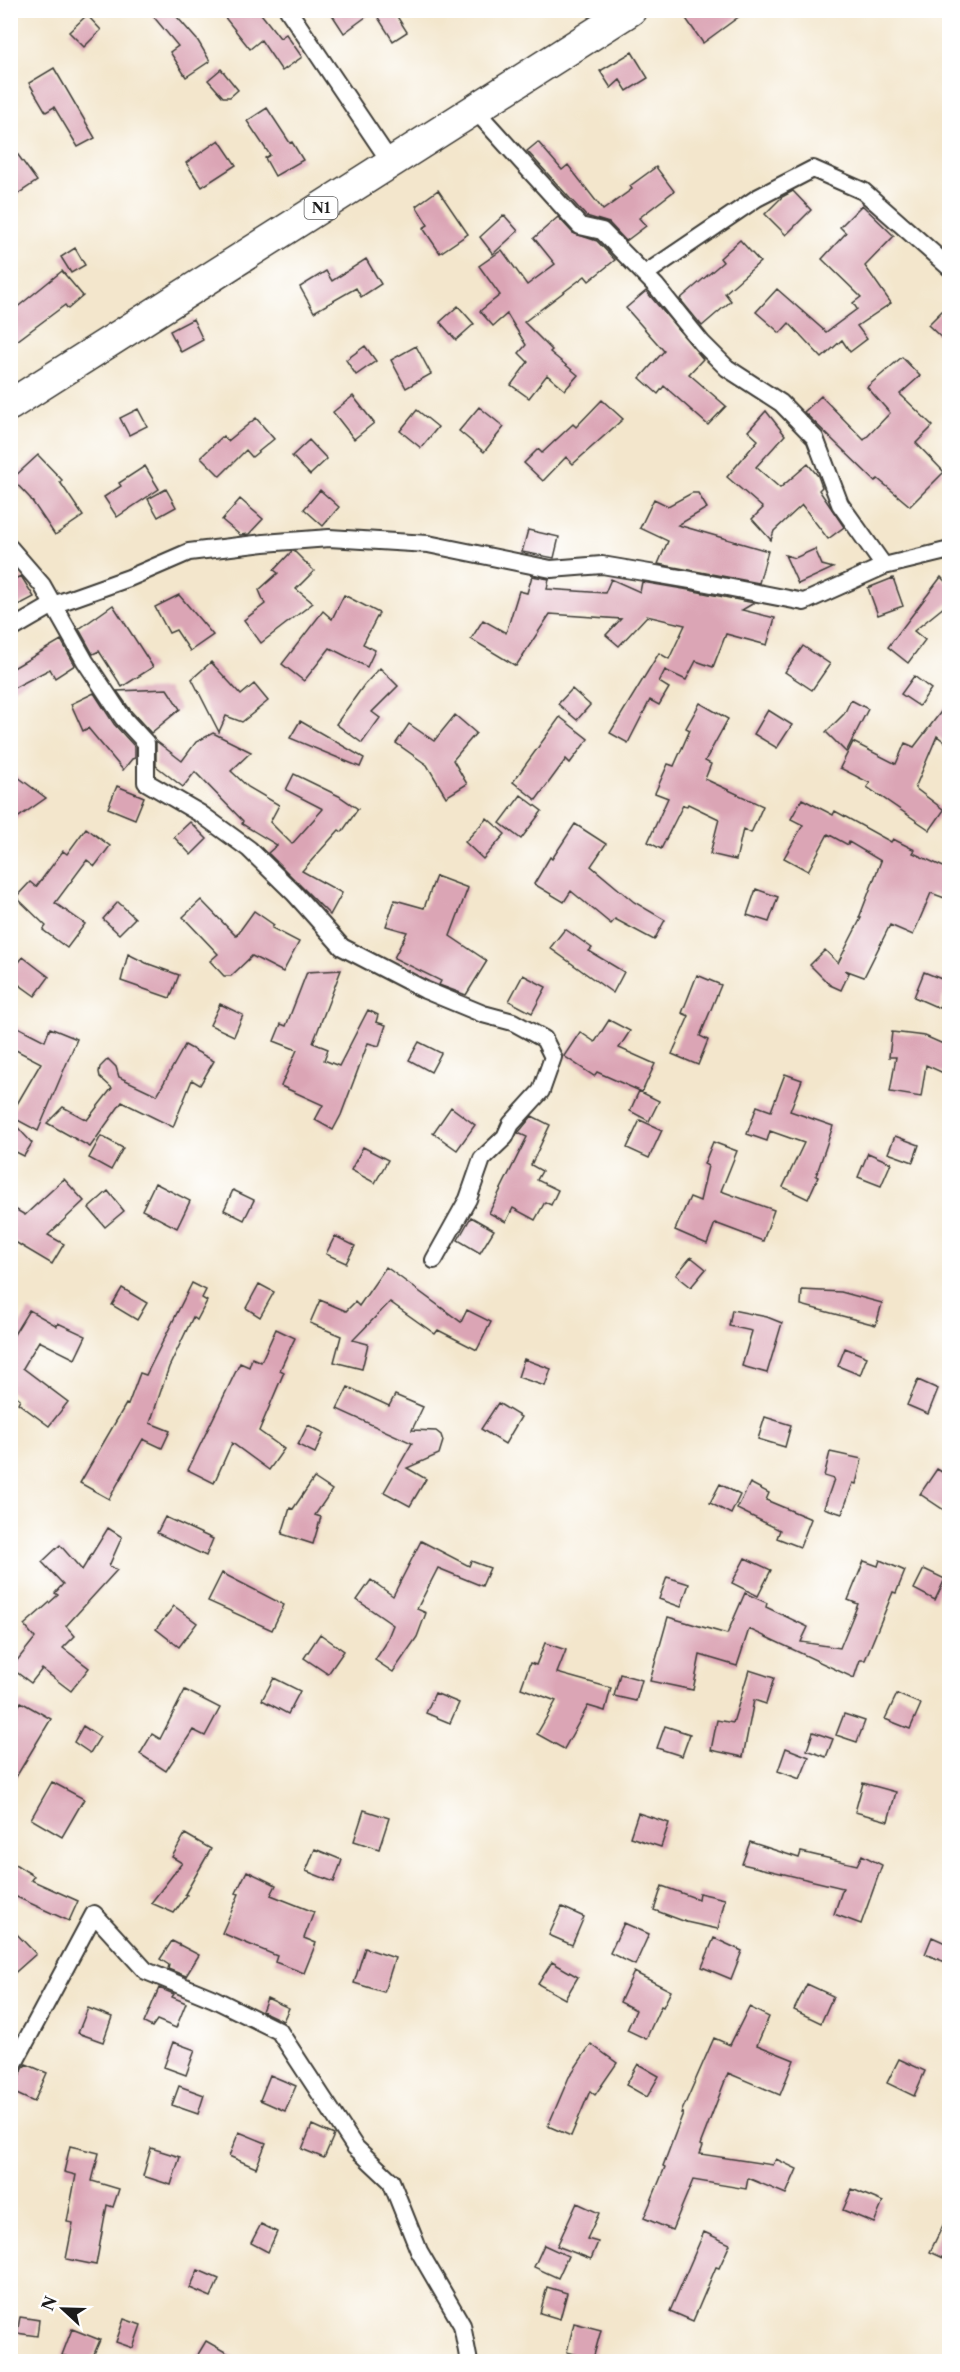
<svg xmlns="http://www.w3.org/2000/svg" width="960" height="2372" viewBox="0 0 960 2372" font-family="'Libre Caslon Text',serif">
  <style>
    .building { fill: #dba5b5 }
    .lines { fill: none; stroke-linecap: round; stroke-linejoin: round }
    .street-casing { stroke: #3c3a36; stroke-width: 20 }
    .highway-casing { stroke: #3c3a36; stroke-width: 33 }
    .street { stroke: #fff; stroke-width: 16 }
    .highway { stroke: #fff; stroke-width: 30 }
    .labels { text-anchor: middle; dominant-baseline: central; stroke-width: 4.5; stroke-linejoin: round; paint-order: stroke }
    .shield { fill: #fff; stroke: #606060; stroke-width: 1.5 }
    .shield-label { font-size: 14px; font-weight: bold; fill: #1c1c1c }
  </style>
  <rect width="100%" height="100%" fill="#fff"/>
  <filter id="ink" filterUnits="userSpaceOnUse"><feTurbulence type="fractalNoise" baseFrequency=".0167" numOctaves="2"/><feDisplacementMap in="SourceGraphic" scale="12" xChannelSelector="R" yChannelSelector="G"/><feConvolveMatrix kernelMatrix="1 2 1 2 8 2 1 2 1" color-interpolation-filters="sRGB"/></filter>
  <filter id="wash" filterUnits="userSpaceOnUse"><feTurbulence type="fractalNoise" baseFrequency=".008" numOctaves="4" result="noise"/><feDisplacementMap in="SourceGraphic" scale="24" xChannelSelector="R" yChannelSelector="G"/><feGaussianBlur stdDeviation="1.35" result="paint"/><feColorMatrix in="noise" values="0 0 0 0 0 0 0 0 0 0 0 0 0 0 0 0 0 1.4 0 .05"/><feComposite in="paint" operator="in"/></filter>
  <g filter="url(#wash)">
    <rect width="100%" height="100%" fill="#f3e6cc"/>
    <g id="blocks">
      <path class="building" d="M148,10H171L198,41L210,61L186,77L170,52L178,46Z
        M219,10H258L280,38L286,34L302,57L282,71L261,40L250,49Z
        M329,10H393L407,32L393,41L374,11L344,33Z
        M680,10H748L703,43Z
        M87,15L101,30L84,47L69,32Z
        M632,52L648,78L627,91L620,80L611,88L600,71Z
        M54,68L95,138L78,147L54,107L46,112L29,83Z
        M221,69L238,90L230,97H223L208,80Z
        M267,108L290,143L292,142L303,160L275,176L265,158L270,155L247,121Z
        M219,140L236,165L202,187L186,163Z
        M538,142L562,170L568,165L603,210L632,189L630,186L656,167L674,191L639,218L646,226L626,241L609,223L586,216L527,151Z
        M10,144L37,181L10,199Z
        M438,190L468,234L440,253L423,228L428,225L416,206Z
        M793,191L811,210L786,235L765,214L782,197Z
        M862,205L894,236L865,266L891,303L857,326L867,339L850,352L842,340L822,358L789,323L780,333L756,312L777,289L826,332L857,309L853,303L861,297L822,259L846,233L840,227Z
        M504,215L518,231L493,254L480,237Z
        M558,217L573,233L597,241L615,260L589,281L585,276L524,322L552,350L550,352L578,375L565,390L547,375L529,398L511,385L528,362L519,353L526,345L507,314L493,326L480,311L500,295L479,266L502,250L527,285L555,264L534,238Z
        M740,240L760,262L725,293L731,301L702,326L680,299L723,262L720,258Z
        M75,248L85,265L71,273L61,257Z
        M366,259L381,284L361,297L356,288L314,312L300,287L326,271L332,281Z
        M62,271L83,296L68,309L65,305L10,346V313Z
        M646,291L703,359L689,374L726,406L708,425L664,386L658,394L640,378L664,351L626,308Z
        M950,303V346L928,325Z
        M458,306L474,324L456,340L440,322Z
        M193,319L203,340L181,352L170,331Z
        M365,346L376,361L356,375L346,360Z
        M416,346L431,374L406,388L391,360Z
        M902,357L920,376L900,394L933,426L916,443L944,472L910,506L878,479L875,481L804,412L821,396L864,440L890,413L867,387Z
        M353,396L374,423L354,439L333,412Z
        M602,400L623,419L573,464L566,457L543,481L524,463L538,449L542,453L573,424L576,427Z
        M479,407L504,427L484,452L459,431Z
        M138,409L147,426L129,435L120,418Z
        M417,410L438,427L421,448L400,431Z
        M766,411L785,435L756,467L780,488L808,464L818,476L822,487L819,490L844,527L828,539L802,505L774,531L771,540L752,519L763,508L727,477L758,440L748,431Z
        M256,418L274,439L252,457L246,450L220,476L201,457L223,436L228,441Z
        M309,440L327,459L310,475L292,456Z
        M38,455L62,480L60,482L83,516L55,535L30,498L12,479Z
        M145,466L159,489L117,517L104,497L121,486L119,483Z
        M166,489L176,507L158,517L148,499Z
        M320,490L339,507L323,526L304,509Z
        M692,493H698L707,508L678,525L768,551L759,583L658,564L668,541L640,528L654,499L668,506Z
        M240,499L263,519L249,534L240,535L222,520Z
        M528,530L559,537L554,558L522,552Z
        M815,549L822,565L833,568L798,584L785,555L795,558Z
        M292,551H294L314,571L296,589L313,603L261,643L244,620L265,604L259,590L278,573L274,570Z
        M21,576L34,597L15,607L10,597V581Z
        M532,576L549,579L547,589L605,593L611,579L640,592L642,582L689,590L754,603L742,610L775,618L767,645L726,634L713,667L696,661L686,680L665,670L659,682L669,688L659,705L650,700L628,743L610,733L659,653L669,659L685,625L647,616L619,646L606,635L621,619L550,614L516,666L471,639L483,620L506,633L519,591L527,593Z
        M941,577L950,587V602L914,631L925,640L908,663L888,647Z
        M893,578L903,606L878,615L868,588Z
        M179,595L213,635L190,651L176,630L169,633L155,607Z
        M344,595L379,613L363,644L375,650L367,667L330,648L304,681L282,664L323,611L332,619Z
        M113,605L153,667L122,687L99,651L93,654L79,629Z
        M61,640L75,665L55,678L50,669L10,690V670Z
        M803,646L830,664L812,690L785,672Z
        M211,662L241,695L254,684L268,701L242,722L226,716L219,732L192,679Z
        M380,668L398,686L372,712L380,718L362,743L336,724L364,685Z
        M914,676L931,689L919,706L901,694Z
        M167,689L180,709L151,733L131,711L117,691Z
        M572,689L590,705L577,720L558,704Z
        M94,693L114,724L135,747V758L132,759L123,770L88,728L83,731L71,704Z
        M851,700L868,709L846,752L826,732L844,714Z
        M950,700V746L937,736L915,788L944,810L930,830L867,787L870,783L840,768L853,742L896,764L905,743L914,747Z
        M700,703L728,719L705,761L711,764L705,779L763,806L751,833L743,829L736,860L710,854L719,819L688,804L687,806L683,805L661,849L648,842L668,798L655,793L668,764L674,766L690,730L686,728Z
        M768,710L792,725L777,748L754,734Z
        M455,715L476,733L453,760L467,784L446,797L427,765L396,743L409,724L434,741Z
        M560,717L588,739L570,763L566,759L536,800L513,782Z
        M300,721L364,758L360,767L290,738Z
        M213,733L251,752L231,771L248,787L279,805L270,822L292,844L323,809L286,790L294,774L339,796L358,809L342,832L339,830L302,871L342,893L330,915L268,853L277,845L242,824L243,821L195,772L183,787L156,766V741L182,761L196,742Z
        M10,771L46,798L10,823Z
        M117,786L144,797L135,819L108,808Z
        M521,795L542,811L521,839L500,823Z
        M802,799L833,815L835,811L891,842L893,839L915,850L913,853L950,870V900L931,893L913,935L890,925L864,977L845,970L849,973L841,990L830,985L810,965L825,950L838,963L861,918H859L881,861L849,842L848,845L828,834L808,871L784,858L803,825L791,819Z
        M487,818L505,834L483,859L465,842Z
        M190,822L207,839L191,855L174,837Z
        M575,824L606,844L591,866L634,902L665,920L654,940L615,919L611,924L571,891L564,902L534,884L550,857L552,859Z
        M86,828L110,846L95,866L87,860L55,903L85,924L67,948L43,930L46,926L16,897L30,882L36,887L63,851L67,854Z
        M436,876L468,888L450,936L487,961L466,995L439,985L441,981L394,958L407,932L386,926L395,900L424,908Z
        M756,889L778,897L769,922L747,915Z
        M201,900L236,936L254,911L274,925L272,928L299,942L283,972L252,956L231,976H224L210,961L218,954L183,917Z
        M118,902L135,918L119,934L103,919Z
        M565,929L592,948L589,951L624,972L613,993L550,948Z
        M128,954L146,963L179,975L170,998L121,981Z
        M23,957L49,977L35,996L10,978V974Z
        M341,970L313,1043L328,1049L324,1060L339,1066L368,1010L378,1015L376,1022L386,1025L379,1046L368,1043L341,1115L333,1130L315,1120L323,1105L281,1086L297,1050L274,1041L281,1024L286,1026L307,972Z
        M924,972L949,982L939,1008L914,997Z
        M523,975L546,987L532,1013L509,1001Z
        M697,975L721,985L700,1036L708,1040L698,1065L672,1054L689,1016L682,1013Z
        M220,1004L243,1015L234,1036L210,1025Z
        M609,1020L630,1031L619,1048L655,1064L642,1092L597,1072L594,1076L564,1056L580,1032L595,1042Z
        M10,1023L45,1041L50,1028L77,1039L38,1131L10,1116L41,1063L10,1047Z
        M892,1032L925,1036L950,1047V1076L926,1065L921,1097L890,1092L896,1057H889Z
        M419,1042L441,1053L431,1072L409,1060Z
        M185,1045L214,1061L200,1085L192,1080L173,1127L122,1102L90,1147L47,1123L63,1107L87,1120L112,1088L100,1077L99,1072L100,1067L108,1059L116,1067L119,1077L157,1095Z
        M785,1074L802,1080L790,1111L833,1126L816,1176L818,1177L808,1199L783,1187L804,1143L770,1131L767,1141L747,1134L757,1106L771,1111Z
        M639,1091L659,1101L649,1121L630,1111Z
        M451,1107L475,1125L457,1150L433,1133Z
        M532,1116L550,1125L531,1165L542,1171L537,1180L558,1190L551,1205L545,1202L535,1220L513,1208L506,1222L489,1213L527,1137L518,1133Z
        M10,1119L32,1143L24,1156L10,1149Z
        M640,1120L662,1130L649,1158L627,1148Z
        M101,1136L123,1148L111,1170L89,1158Z
        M895,1136L919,1145L913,1162L888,1153Z
        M713,1142L737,1151L721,1191L774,1210L763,1241L715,1223L707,1244L675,1230L690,1197L700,1201L708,1166L704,1164Z
        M363,1147L388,1160L375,1183L351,1170Z
        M868,1153L891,1163L881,1186L858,1177Z
        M64,1179L84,1201L48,1235L64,1244L52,1264L10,1239V1206L25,1215Z
        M155,1183L190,1201L177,1228L142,1210Z
        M233,1190L254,1200L244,1220L224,1210Z
        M108,1191L124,1211L105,1227L89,1208Z
        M471,1217L494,1230L480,1253L458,1240Z
        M335,1236L355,1246L346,1263L326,1254Z
        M691,1257L706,1269L691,1287L676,1275Z
        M386,1267L461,1322L467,1310L491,1322L477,1350L438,1330L435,1334L390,1302L353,1340L368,1344L362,1369L334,1362L341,1336L310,1323L320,1300L346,1311L355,1302L359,1306Z
        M192,1283L206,1290L202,1298L207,1301L197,1320L193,1317L169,1367L150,1423L170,1431L162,1448L143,1439L109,1499L80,1483L126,1404L128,1405L140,1373L146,1375Z
        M259,1284L274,1292L260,1317L246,1308Z
        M122,1288L147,1303L137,1320L112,1305Z
        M802,1290L841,1292L882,1303L876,1325L801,1305Z
        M29,1310L57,1326L58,1323L86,1336L75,1359L39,1341L23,1368L68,1402L49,1426L18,1403L20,1399L10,1391V1341Z
        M732,1310L767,1317L782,1323L767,1373L742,1366L752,1331L729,1326Z
        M276,1329L295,1338L280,1370L284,1372L259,1431L284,1449L269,1470L232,1443L214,1483L188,1470L240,1363L249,1367L252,1358L261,1362Z
        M845,1348L867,1357L860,1375L838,1366Z
        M524,1359L551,1369L545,1386L518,1377Z
        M918,1380L938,1389L928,1414L907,1405Z
        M348,1387L389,1406L395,1395L423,1407L412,1430L436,1431L441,1435L443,1441L439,1454L407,1468L426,1479L410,1506L384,1492L412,1443L337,1409Z
        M498,1403L521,1417L505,1444L481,1429Z
        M765,1417L791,1425L785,1447L758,1439Z
        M308,1425L324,1433L315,1453L298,1445Z
        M830,1452L862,1459L856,1484L853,1483L842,1514L824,1508L834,1479L824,1476Z
        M937,1469L950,1477V1514L920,1494Z
        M314,1478L332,1490L315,1515L321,1517L313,1544L282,1534L290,1508L293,1509Z
        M750,1483L769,1493L766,1500L811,1519L800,1547L777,1538L780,1530L737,1509Z
        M720,1484L740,1495L731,1514L710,1503Z
        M165,1517L213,1539L206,1556L157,1533Z
        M108,1528L122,1537L109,1566L117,1570L66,1626L75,1636L63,1648L89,1668L71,1691L42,1669L31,1683L11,1668L35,1638L24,1625L58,1595L55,1593L63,1584L42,1562L60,1545L82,1570Z
        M421,1541L469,1566L471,1561L490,1568L482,1586L438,1568L417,1609L426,1613L417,1637L393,1672L375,1660L385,1645L393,1625L357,1600L371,1580L393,1596Z
        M745,1558L771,1570L758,1596L732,1583Z
        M880,1560L905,1571L896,1593L893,1592L865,1660H860L854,1678L749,1629L737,1666L700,1655L693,1690L650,1681L668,1617L727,1634L745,1593L767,1603L766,1607L808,1627L801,1642L840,1648L858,1604L848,1600L864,1561L878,1566Z
        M924,1569L945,1579L935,1600L914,1589Z
        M222,1573L284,1605L272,1630L208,1601Z
        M667,1577L689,1584L681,1607L659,1599Z
        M174,1606L197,1623L179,1647L156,1629Z
        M320,1634L344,1651L328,1674L304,1658Z
        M545,1643L566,1650L557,1673L611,1688L605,1711L588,1706L564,1749L537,1734L556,1701L521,1688L530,1663L536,1665Z
        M749,1670L774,1678L766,1704L754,1700L743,1757L711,1750L717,1720L733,1723Z
        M620,1674L642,1680L636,1701L614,1696Z
        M274,1678L300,1691L288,1714L262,1700Z
        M185,1690L220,1708L205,1736L193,1730L166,1771L140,1754L152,1734L160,1739Z
        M435,1693L459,1703L450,1723L426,1713Z
        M897,1694L921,1704L910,1729L885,1719Z
        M21,1702L51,1719L10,1787V1720Z
        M844,1714L865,1721L857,1742L836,1735Z
        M83,1726L100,1737L90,1753L74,1742Z
        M665,1726L690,1734L682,1756L657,1748Z
        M813,1732L833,1739L826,1757L807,1750Z
        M786,1748L809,1757L800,1779L778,1771Z
        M52,1782L84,1799L62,1837L31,1819Z
        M863,1783L896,1792L888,1821L855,1812Z
        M364,1810L389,1818L379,1849L354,1841Z
        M638,1813L669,1823L661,1847L630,1837Z
        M185,1834L211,1849L185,1894L187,1895L174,1913L151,1903L182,1863L172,1857Z
        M750,1842L799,1858L801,1852L857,1865L862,1855L882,1865L861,1924L834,1914L843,1888L742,1864Z
        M315,1849L342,1860L334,1882L306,1871Z
        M10,1861L34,1876L31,1880L78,1901L69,1921L10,1894Z
        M247,1871L276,1885L271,1895L314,1912L304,1938L316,1943L304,1973L275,1962L277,1956L222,1933L239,1894L236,1893Z
        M662,1886L698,1899L699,1893L725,1899L718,1929L686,1922L654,1910Z
        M562,1907L584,1917L572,1945L549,1935Z
        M624,1923L649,1934L635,1965L610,1953Z
        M10,1927L36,1954L10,1977Z
        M932,1937L950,1945V1964L925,1954Z
        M714,1938L742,1951L731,1979L702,1967Z
        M172,1941L199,1955L186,1976L168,1969L169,1965L160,1959Z
        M365,1948L395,1958L384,1992L354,1983Z
        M552,1962L578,1977L565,1999L538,1984Z
        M634,1972L671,1991L663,2007L661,2006L646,2039L627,2030L636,2010L620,2002Z
        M807,1984L833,1996L821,2023L794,2010Z
        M159,1988L174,1994L172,1997L186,2003L176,2028L157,2020L152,2027L144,2023Z
        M267,1998L289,2008L283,2021L262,2011Z
        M749,2007L769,2017L757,2045L794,2060L780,2095L728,2073L700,2145L703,2146L700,2154L773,2165L776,2159L797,2169L786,2194L748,2178L746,2189L693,2180L672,2230L644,2218L665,2167L663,2166L683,2113H681L714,2038L730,2045Z
        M88,2008L112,2017L103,2042L78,2033Z
        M173,2042L195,2050L186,2075L164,2067Z
        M591,2044L617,2063L595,2095L590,2091L571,2136L548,2126L569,2077Z
        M899,2059L925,2071L914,2096L887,2083Z
        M26,2064L47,2073L34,2102L10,2091L13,2081L19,2076Z
        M638,2064L659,2076L647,2097L626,2085Z
        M270,2075L296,2086L285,2111L260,2100Z
        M179,2086L204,2095L198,2114L172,2105Z
        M312,2125L334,2135L324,2158L302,2149Z
        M239,2132L266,2143L256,2168L229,2156Z
        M70,2146L99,2153L92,2181L119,2189L113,2207L107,2205L96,2265L66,2259L73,2223L67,2222L76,2175L64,2172Z
        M151,2148L180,2157L171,2185L143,2176Z
        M852,2189L883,2202L874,2223L843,2210Z
        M577,2203L599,2213L587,2239L598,2242L591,2259L557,2246Z
        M950,2211V2261L930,2252Z
        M261,2224L277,2232L268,2252L251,2243Z
        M704,2232L730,2244L719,2268L716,2267L693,2321L670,2311Z
        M544,2245L568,2256L558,2278L534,2267Z
        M198,2270L219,2279L211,2297L190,2288Z
        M547,2287L567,2293L560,2319L540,2313Z
        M20,2317L39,2320L37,2336L17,2333Z
        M124,2319L141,2325L133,2348L116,2342Z
        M574,2323L601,2330L593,2359L567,2352Z
        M72,2329L100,2340L91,2361H80L62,2355Z
        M206,2341L241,2361H194Z"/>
    </g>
  </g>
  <g filter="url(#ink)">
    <use href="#blocks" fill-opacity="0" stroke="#3c3a36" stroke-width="1.5"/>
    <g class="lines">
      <g class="street-casing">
        <path id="street" d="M288,10L391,163
          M475,110L580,226L602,231L656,286L702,343L727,368L781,403L815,438L840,504L884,566
          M645,274L757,198L813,169L863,191L950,268
          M10,548L42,585L85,661L123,718L146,743V782L201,814L249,849L294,893L342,947L425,990L483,1014L513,1022L544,1039L553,1057L541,1091L511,1124L505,1137L482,1159L468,1199L434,1260
          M10,630L53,605L129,578L189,552L264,543L329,538L428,544L551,569L602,565L691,580L804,602L884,566L950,550
          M10,2071L94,1914L146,1971L214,1999L279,2031L355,2147L391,2181L419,2251L462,2325L469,2362"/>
      </g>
      <g class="highway-casing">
        <path id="highway" d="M10,405L631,10"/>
      </g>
      <use href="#street" class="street"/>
      <use href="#highway" class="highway"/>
    </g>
  </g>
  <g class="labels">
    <rect class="shield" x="304.5" y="197" width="33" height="22" rx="4.5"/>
    <g class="shield-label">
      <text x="321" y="208">N1</text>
    </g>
  </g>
  <rect width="960" height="2372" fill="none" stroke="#fff" stroke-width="36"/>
  <g transform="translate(63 2309) rotate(292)" stroke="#ffffff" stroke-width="4.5" paint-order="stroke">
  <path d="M0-4.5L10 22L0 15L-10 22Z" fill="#1c1c1c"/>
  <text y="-9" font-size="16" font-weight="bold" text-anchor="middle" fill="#1c1c1c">N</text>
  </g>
</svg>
